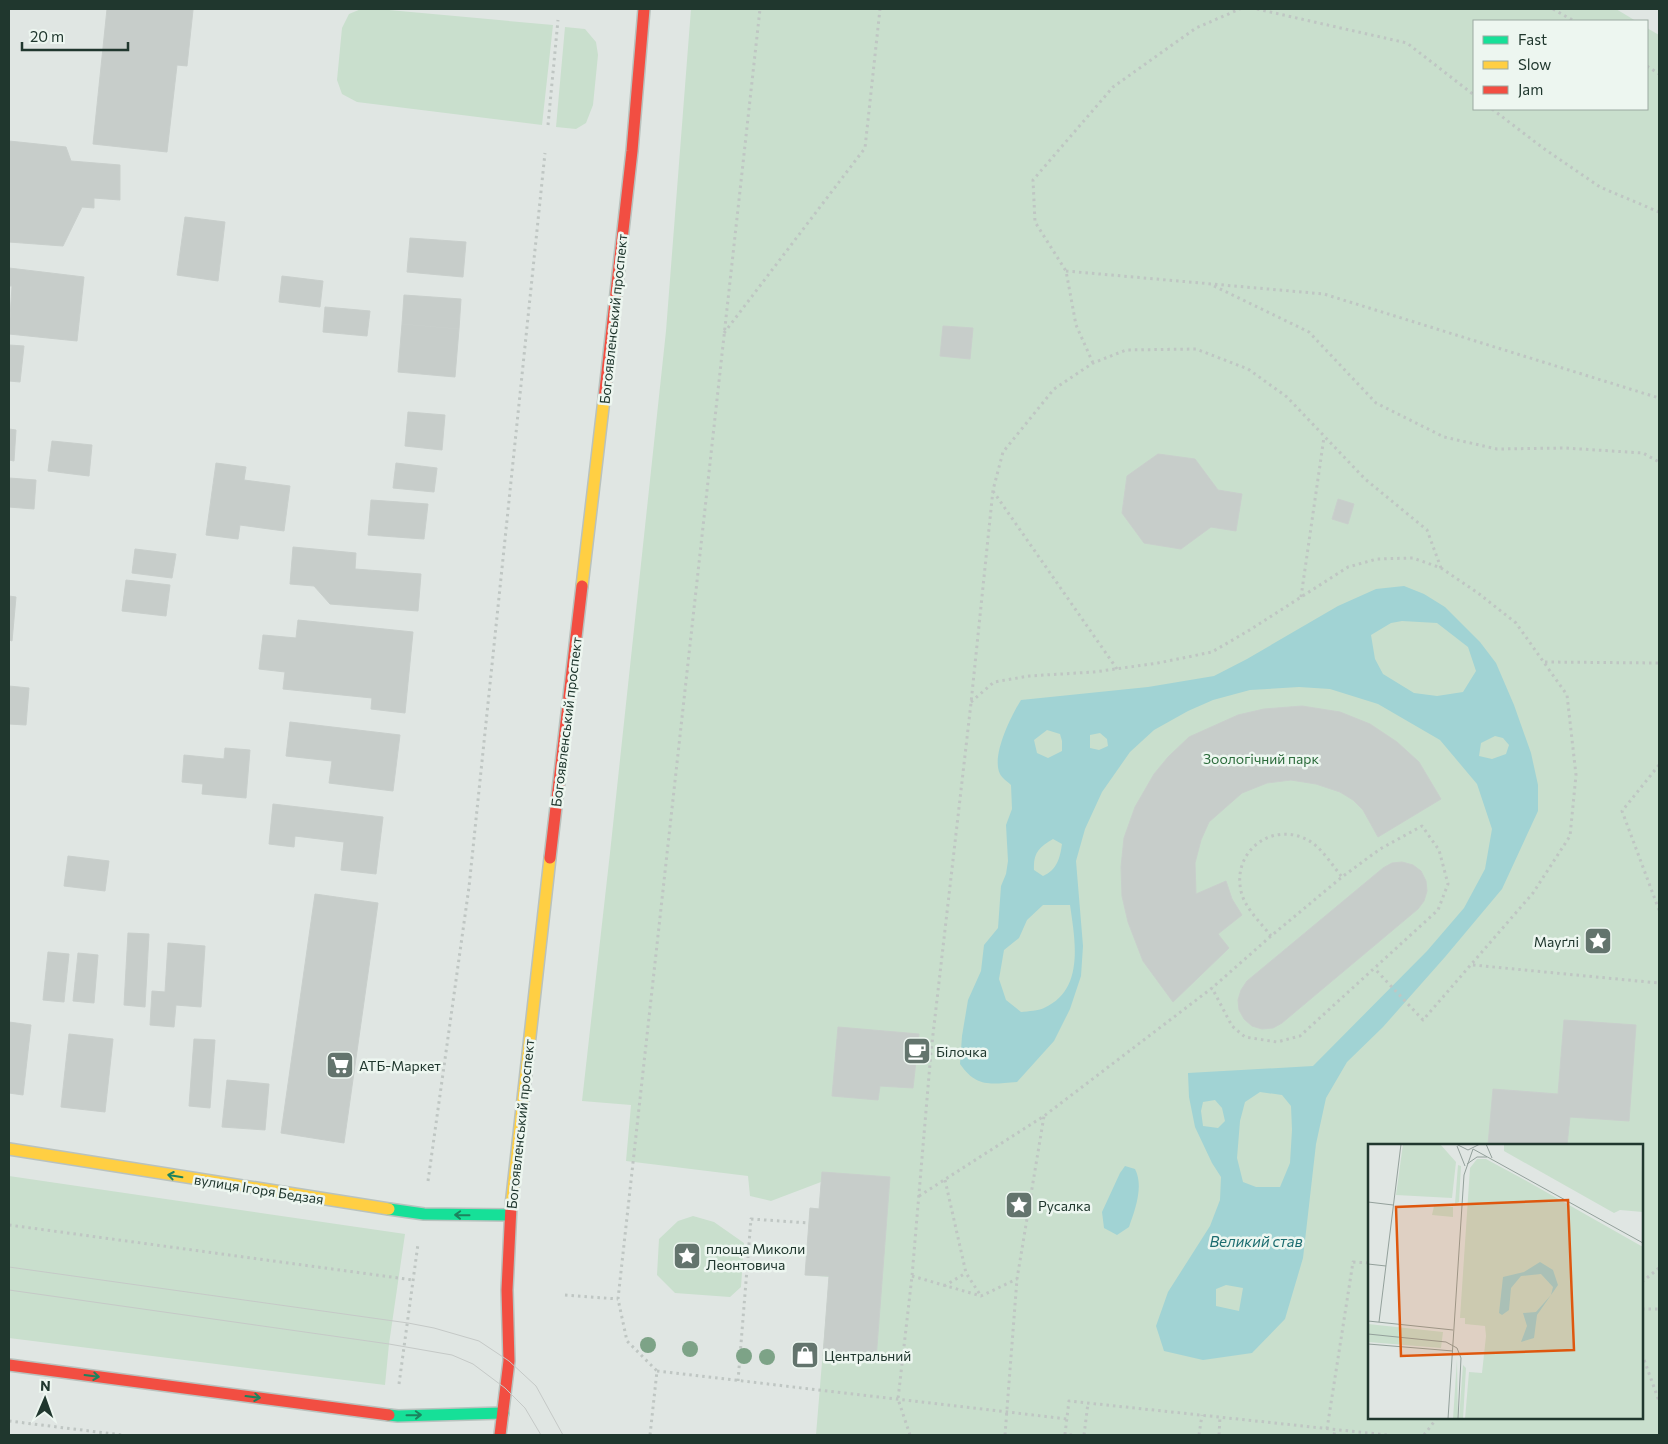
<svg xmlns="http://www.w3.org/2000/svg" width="1668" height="1444" viewBox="0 0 1668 1444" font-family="Commissioner,sans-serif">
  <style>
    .green { fill: #c9dfcd; fill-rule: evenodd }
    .water { fill: #a1d3d4; fill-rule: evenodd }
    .building { fill: #c7cdca; stroke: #c9cfcc }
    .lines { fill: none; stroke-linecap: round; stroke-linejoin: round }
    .fast-casing { stroke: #b9c2be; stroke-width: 14 }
    .slow-casing { stroke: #b9c2be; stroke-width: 14 }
    .jam-casing { stroke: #b9c2be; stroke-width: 14 }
    .path { stroke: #bfc6c3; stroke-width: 3; stroke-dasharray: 2.5 4; stroke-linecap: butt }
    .fast { stroke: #16e098; stroke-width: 11 }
    .slow { stroke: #ffcf43; stroke-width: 11 }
    .jam { stroke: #f24e42; stroke-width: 11 }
    .tram { stroke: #c5c9c7; stroke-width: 1 }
    .tree { fill: #7da387 }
    .oneway { stroke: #1c835e }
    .labels { text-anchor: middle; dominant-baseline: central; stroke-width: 5; stroke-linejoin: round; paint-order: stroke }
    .street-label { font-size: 14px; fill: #20372e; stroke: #edf6f0 }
    .park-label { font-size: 14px; fill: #2c6c3c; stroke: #edf6f0 }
    .poi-label { font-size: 14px; fill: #20372e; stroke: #edf6f0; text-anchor: start }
    .water-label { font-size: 15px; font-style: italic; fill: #1d6d70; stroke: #edf6f0 }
    .inset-road { fill: none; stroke: #93a09b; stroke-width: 1 }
    .view { fill: #de570e; fill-opacity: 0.15; stroke: #de570e; stroke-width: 2.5 }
    .inset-edge { fill: none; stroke: #20372e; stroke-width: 2.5 }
  </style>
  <rect width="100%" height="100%" fill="#e0e6e3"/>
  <path class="green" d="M361,9H378L553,25L542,125L357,102L342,94L337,80L342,28L349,14Z
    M691,9H1616L1636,21H1474V109H1647V28L1659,35V1435H816L829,1277L805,1275L810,1208L819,1209L821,1182L771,1201L750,1196L748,1176L626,1161L631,1105L582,1101L610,853L666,331ZM1369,1145H1642V1418H1369Z
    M565,27L585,29L596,42L598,55L593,105L586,123L576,129L556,127Z
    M9,1176L405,1234L389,1344L385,1385L9,1338Z
    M693,1216L714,1222L744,1243L741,1287L730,1297L675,1293L657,1275L659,1239L678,1221Z"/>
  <path class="water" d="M1404,586L1424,594L1445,607L1480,642L1496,663L1514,705L1531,753L1538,785V811L1502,889L1445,957L1383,1027L1347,1062L1326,1098L1316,1144L1303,1258L1285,1319L1252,1353L1203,1360L1164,1351L1156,1326L1168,1292L1210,1226L1220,1200L1221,1177L1212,1163L1195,1127L1189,1097L1188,1073L1313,1066L1427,951L1464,908L1485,869L1492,829L1477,784L1440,740L1378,704L1330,689L1299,687L1250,690L1213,700L1188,711L1154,730L1130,752L1102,792L1085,829L1076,861L1083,946L1081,976L1070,1009L1054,1041L1017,1082C990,1084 977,1088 960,1064L962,1036L968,1000L981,971L984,945L998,928L1001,886L1006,874L1008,861L1006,825L1012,809L1011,785C1008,782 1002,778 1000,774C991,756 1011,716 1021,700L1148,687L1214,676L1247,659L1338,606L1376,589ZM1402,621L1437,623L1468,647L1476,671L1463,692L1437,696L1414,693L1383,674L1375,659L1371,635L1391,623ZM1047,730L1060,734L1062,741V751L1048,758L1037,753L1034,740ZM1100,733L1107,739L1108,746L1099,750L1090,748V735ZM1495,736L1503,738L1509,745L1506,754L1492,759L1479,756L1481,743ZM1053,839L1062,844C1060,858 1057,870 1043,876L1034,870C1033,853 1039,847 1053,839ZM1043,905H1070C1075,940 1085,990 1044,1008C1038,1011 1029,1011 1021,1012L1006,1000L999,979L1004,950L1019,938L1027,920ZM1260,1092L1282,1095L1291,1106L1292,1130L1290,1163L1280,1187H1256L1243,1182L1237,1158L1240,1121L1245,1102ZM1215,1100L1222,1108L1225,1121L1218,1128L1203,1126L1201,1111L1203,1102ZM1226,1285L1243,1288L1239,1311L1216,1306V1289Z
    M1125,1166L1135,1169C1144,1186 1135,1210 1129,1227L1117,1235L1104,1228L1102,1212L1120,1173Z"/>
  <path class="building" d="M107,9L193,10L187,66L177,65L167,152L93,144Z
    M9,141L66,147L71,161L120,165V200L94,198V208L82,207L63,246L9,242Z
    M185,217L225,222L218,281L177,275Z
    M410,238L466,242L463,277L407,272Z
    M9,268L84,277L77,341L9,334L12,286H9Z
    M282,276L323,281L320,307L279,302Z
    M404,295L461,299L459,329L402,324Z
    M325,307L370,311L367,336L323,332Z
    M402,324L459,329L455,377L398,372Z
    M943,326L973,328L970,359L940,356Z
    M9,345L24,346L20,382L9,381Z
    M408,412L445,415L442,450L405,446Z
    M9,429L16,430L14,461L9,460Z
    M52,441L92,445L89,476L48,471Z
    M1158,454L1195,459L1218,490L1242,494L1236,531L1211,527L1181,549L1144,543L1122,513L1127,476Z
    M216,463L246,467L244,480L290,486L284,531L240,525L238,539L206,535Z
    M396,463L437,468L434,492L393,488Z
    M9,478L36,480L34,509L9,507Z
    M1338,499L1354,504L1348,524L1332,519Z
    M371,500L428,504L424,539L368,535Z
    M293,547L356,553L355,569L421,574L418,611L330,604L314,586L290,584Z
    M135,549L176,554L172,578L132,573Z
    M126,580L170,585L166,616L122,611Z
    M9,596L16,597L12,641L9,640Z
    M298,620L413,632L405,713L371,709L372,698L283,689L285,672L259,669L263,635L296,638Z
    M9,686L29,688L26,725L9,724Z
    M1302,706L1340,712L1370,724L1397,742L1419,762L1441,799L1378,837L1363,810L1353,800L1340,792L1316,784L1291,780L1267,783L1242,793L1209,822L1201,840L1195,863L1196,894L1226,881L1232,899L1242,915L1218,934L1229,948L1173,1002L1143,961L1128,922L1122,896L1121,867L1124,838L1135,807L1154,774L1168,757L1189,737L1238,715L1264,709Z
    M290,722L400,735L393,791L329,783L332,761L286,756Z
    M225,748L250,750L246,798L202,794L203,784L182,782L184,755L224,759Z
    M273,804L383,817L376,874L341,870L344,842L295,836L294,847L269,844Z
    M68,856L109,861L105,891L64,886Z
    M1402,862L1413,865L1421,871L1426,881L1427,891L1424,901L1418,909L1282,1023L1273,1028L1262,1029L1252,1026L1244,1019L1239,1010L1238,1000L1241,990L1247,981L1383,868L1392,863Z
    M315,894L378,903L344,1143L281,1133Z
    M128,933L149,934L145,1007L124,1005Z
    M168,943L205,946L201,1007L176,1005L174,1027L150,1025L152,991L165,992Z
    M48,952L69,954L64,1002L43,1000Z
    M78,953L98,955L94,1003L73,1001Z
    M1564,1020L1636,1025L1629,1121L1570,1117L1567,1145H1488L1493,1089L1558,1094Z
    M9,1022L31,1025L23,1095L9,1093Z
    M838,1027L919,1034L913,1088L880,1086L878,1100L832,1096Z
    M69,1034L113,1039L105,1112L61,1107Z
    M194,1039L215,1040L210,1108L189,1106Z
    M227,1080L269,1084L265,1130L222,1127Z
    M822,1172L890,1177L876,1360L823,1356L829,1276L805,1275L810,1208L819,1209Z"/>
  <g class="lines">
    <g class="fast-casing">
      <path id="fast" d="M389,1209L424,1214L510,1215
        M389,1415L398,1416L503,1413"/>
    </g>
    <g class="slow-casing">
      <path id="slow" d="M582,586L604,399
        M9,1149L389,1209
        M511,1206L550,858"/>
    </g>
    <g class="jam-casing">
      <path id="jam" d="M604,399L632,151L644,9
        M550,858L582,586
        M9,1365L389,1415
        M500,1435L509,1361L507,1290L511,1206"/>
    </g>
    <path class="path" d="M1257,9L1407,43L1474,95
      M1553,9L1574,21
      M1647,66L1659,74
      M1492,109L1543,148L1600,187L1659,212
      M548,125L558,20
      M1066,271L1324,294L1659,398
      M1214,286L1309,332L1376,403L1444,437L1497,449L1565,448L1643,453L1659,462
      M724,333L865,148L880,9
      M1093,363L1076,325L1066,271L1035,222L1033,180L1113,87L1196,28L1240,9
      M993,491L1117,669
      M1301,597L1324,437
      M1545,662L1659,663
      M971,702L994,682L1029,676L1094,672L1158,663L1212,652L1248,631L1348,567L1377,559L1413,558L1441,568L1478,593L1516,623L1567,695L1576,775L1570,836L1533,893L1423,1020L1374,968
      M1659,765L1622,811L1659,910
      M1271,936C1261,923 1244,907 1241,891C1232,851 1272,821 1308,840C1322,848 1332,865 1342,877
      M1473,965L1659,983
      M917,1051L931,1052
      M945,1180L966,1273L981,1296
      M428,1181L469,887L545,153
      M919,1196L1044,1116L1212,988L1271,936L1342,877L1380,849L1422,826L1439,850L1448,884L1438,910L1300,1036L1277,1042L1245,1037L1232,1026L1212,988
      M9,1225L413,1280
      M912,1276L981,1296L1017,1279
      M1642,1282L1659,1268
      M944,1286L966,1273
      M565,1295L618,1299
      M1642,1309H1659
      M1642,1354L1659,1401
      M657,1371L1067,1419
      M738,1381L751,1219L809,1223
      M399,1384L418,1244
      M9,1421L122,1435
      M1327,1429L1353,1262L1369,1263
      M650,1435L657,1371L627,1341L618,1299L760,9
      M910,1435L898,1399L912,1276L931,1052L971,703L993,490L1003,452L1054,389L1093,363L1126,350L1196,349L1248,369L1287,397L1365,479L1427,530L1441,568
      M1005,1435L1017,1279L1044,1116
      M1072,1435L1065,1434L1069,1401L1387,1435
      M1084,1435L1088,1403
      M1199,1435L1202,1415
      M1219,1435L1220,1417
      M1334,1435L1335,1430
      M1424,1435L1437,1418"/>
    <use href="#fast" class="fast"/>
    <use href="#slow" class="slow"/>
    <use href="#jam" class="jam"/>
    <path class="tram" d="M9,1267L408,1323L434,1328L479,1341L509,1361L536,1386L563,1435
      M9,1290L389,1344L452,1355L473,1364L505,1388L525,1408L541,1435"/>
  </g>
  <g class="tree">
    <circle cx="648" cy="1345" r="8"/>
    <circle cx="690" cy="1349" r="8"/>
    <circle cx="744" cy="1356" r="8"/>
    <circle cx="767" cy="1357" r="8"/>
  </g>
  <defs><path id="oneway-shaft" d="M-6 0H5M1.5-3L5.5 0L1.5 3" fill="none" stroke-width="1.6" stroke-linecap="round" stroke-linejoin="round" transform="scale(1.25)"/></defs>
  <g class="oneway">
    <use href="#oneway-shaft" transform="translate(175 1176) rotate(-171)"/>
    <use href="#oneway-shaft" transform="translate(462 1215) rotate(-179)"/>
    <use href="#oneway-shaft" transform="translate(92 1376) rotate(7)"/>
    <use href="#oneway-shaft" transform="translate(253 1397) rotate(7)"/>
    <use href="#oneway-shaft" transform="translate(414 1415) rotate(-1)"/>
  </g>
  <defs>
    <g id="sight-square" transform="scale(1.4375)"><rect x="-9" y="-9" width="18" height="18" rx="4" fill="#63746d" stroke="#edf6f0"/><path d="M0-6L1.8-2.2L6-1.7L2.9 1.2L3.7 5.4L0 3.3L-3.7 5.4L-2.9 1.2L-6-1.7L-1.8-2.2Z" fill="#fff"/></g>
    <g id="cafe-square" transform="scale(1.4375)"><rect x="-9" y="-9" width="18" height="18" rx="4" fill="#63746d" stroke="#edf6f0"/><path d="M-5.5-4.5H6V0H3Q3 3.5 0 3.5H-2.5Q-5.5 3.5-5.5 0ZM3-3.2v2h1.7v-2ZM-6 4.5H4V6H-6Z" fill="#fff"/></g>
    <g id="supermarket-square" transform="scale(1.4375)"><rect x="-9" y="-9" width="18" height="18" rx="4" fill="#63746d" stroke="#edf6f0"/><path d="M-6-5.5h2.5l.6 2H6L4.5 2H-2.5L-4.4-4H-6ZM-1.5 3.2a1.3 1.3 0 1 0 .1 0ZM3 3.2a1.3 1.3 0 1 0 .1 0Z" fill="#fff"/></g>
    <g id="shop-square" transform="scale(1.4375)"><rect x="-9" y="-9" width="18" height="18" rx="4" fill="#63746d" stroke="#edf6f0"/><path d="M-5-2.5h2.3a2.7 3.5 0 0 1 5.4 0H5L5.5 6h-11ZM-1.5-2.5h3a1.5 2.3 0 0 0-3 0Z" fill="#fff"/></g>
  </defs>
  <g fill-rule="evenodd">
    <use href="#sight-square" x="1598" y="941"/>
    <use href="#cafe-square" x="917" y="1051"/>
    <use href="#supermarket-square" x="340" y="1065"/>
    <use href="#sight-square" x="1019" y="1205"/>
    <use href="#sight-square" x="687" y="1256"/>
    <use href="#shop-square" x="805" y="1355"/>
  </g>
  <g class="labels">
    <g class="street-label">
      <text transform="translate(613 319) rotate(-84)">Богоявленський проспект</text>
      <text transform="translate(566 722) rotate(-83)">Богоявленський проспект</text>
      <text transform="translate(520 1124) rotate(-84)">Богоявленський проспект</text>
      <text transform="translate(259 1189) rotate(9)">вулиця Ігоря Бедзая</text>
    </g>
    <g class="park-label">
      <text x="1261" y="758">Зоологічний парк</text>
    </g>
    <g class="poi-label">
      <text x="1579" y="941" text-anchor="end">Мауґлі</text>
      <text x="936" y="1051">Білочка</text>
      <text x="359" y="1065">АТБ-Маркет</text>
      <text x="1038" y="1205">Русалка</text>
      <text x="706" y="1248">площа Миколи<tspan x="706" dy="16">Леонтовича</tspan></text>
      <text x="824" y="1355">Центральний</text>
    </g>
    <g class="water-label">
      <text x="1256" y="1241">Великий став</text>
    </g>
  </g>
  <g transform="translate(1368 1144)">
    <rect width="275" height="275" fill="#e0e6e3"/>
    <path d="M35,0H72L88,18L84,54L28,51ZM136,0H273L275,68L252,66L246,69L136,7ZM109,15H118L155,35L275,103V275H97L101,228L114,229L118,192L117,182L97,180V174H92L102,24ZM90,21L93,22L91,58L87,60ZM66,62L85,63V73L64,71ZM0,180L75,188L73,204L0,198ZM89,215L90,275H85ZM95,221L98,224L95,275H91Z" fill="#c9dfcd"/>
    <path d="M172,118L185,126L190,141L169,171L166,194L153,198L159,182L155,169L168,168L183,151L185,143L173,130L153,132L143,144L141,166L134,171L131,169L135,133L156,128Z" fill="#a1d3d4"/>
    <path class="inset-road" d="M88,0L100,6L112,0M118,0L124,14M89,2L97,22M105,5L275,99M99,20L109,13H119M0,58L25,61M0,120L18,122M0,177L85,186M11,178L33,0M0,190L78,198L89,204L93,214L90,275M0,200L85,207M80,275L96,31L105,5"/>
    <path class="view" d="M200,56L206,206L33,212L28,63Z"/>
    <rect width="275" height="275" class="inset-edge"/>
  </g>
  <rect width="1668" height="1444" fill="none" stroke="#20372e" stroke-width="20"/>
  <rect x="1473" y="20" width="175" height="90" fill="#edf6f0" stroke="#9baaa2"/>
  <rect x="1483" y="36" width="25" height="8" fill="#16e098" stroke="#9baaa2"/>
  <text x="1518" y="45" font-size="15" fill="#20372e">Fast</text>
  <rect x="1483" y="61" width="25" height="8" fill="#ffcf43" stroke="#9baaa2"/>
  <text x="1518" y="70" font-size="15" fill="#20372e">Slow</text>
  <rect x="1483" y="86" width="25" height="8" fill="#f24e42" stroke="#9baaa2"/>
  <text x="1518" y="95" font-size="15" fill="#20372e">Jam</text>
  <g transform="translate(45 1399) rotate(2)" stroke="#edf6f0" stroke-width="4" paint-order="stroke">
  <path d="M0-4L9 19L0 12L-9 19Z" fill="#20372e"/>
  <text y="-8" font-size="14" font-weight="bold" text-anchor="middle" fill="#20372e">N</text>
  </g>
  <path d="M22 42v8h106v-8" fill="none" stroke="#20372e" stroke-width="2.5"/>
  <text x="30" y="42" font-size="15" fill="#20372e" stroke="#edf6f0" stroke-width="4" paint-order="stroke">20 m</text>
</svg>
